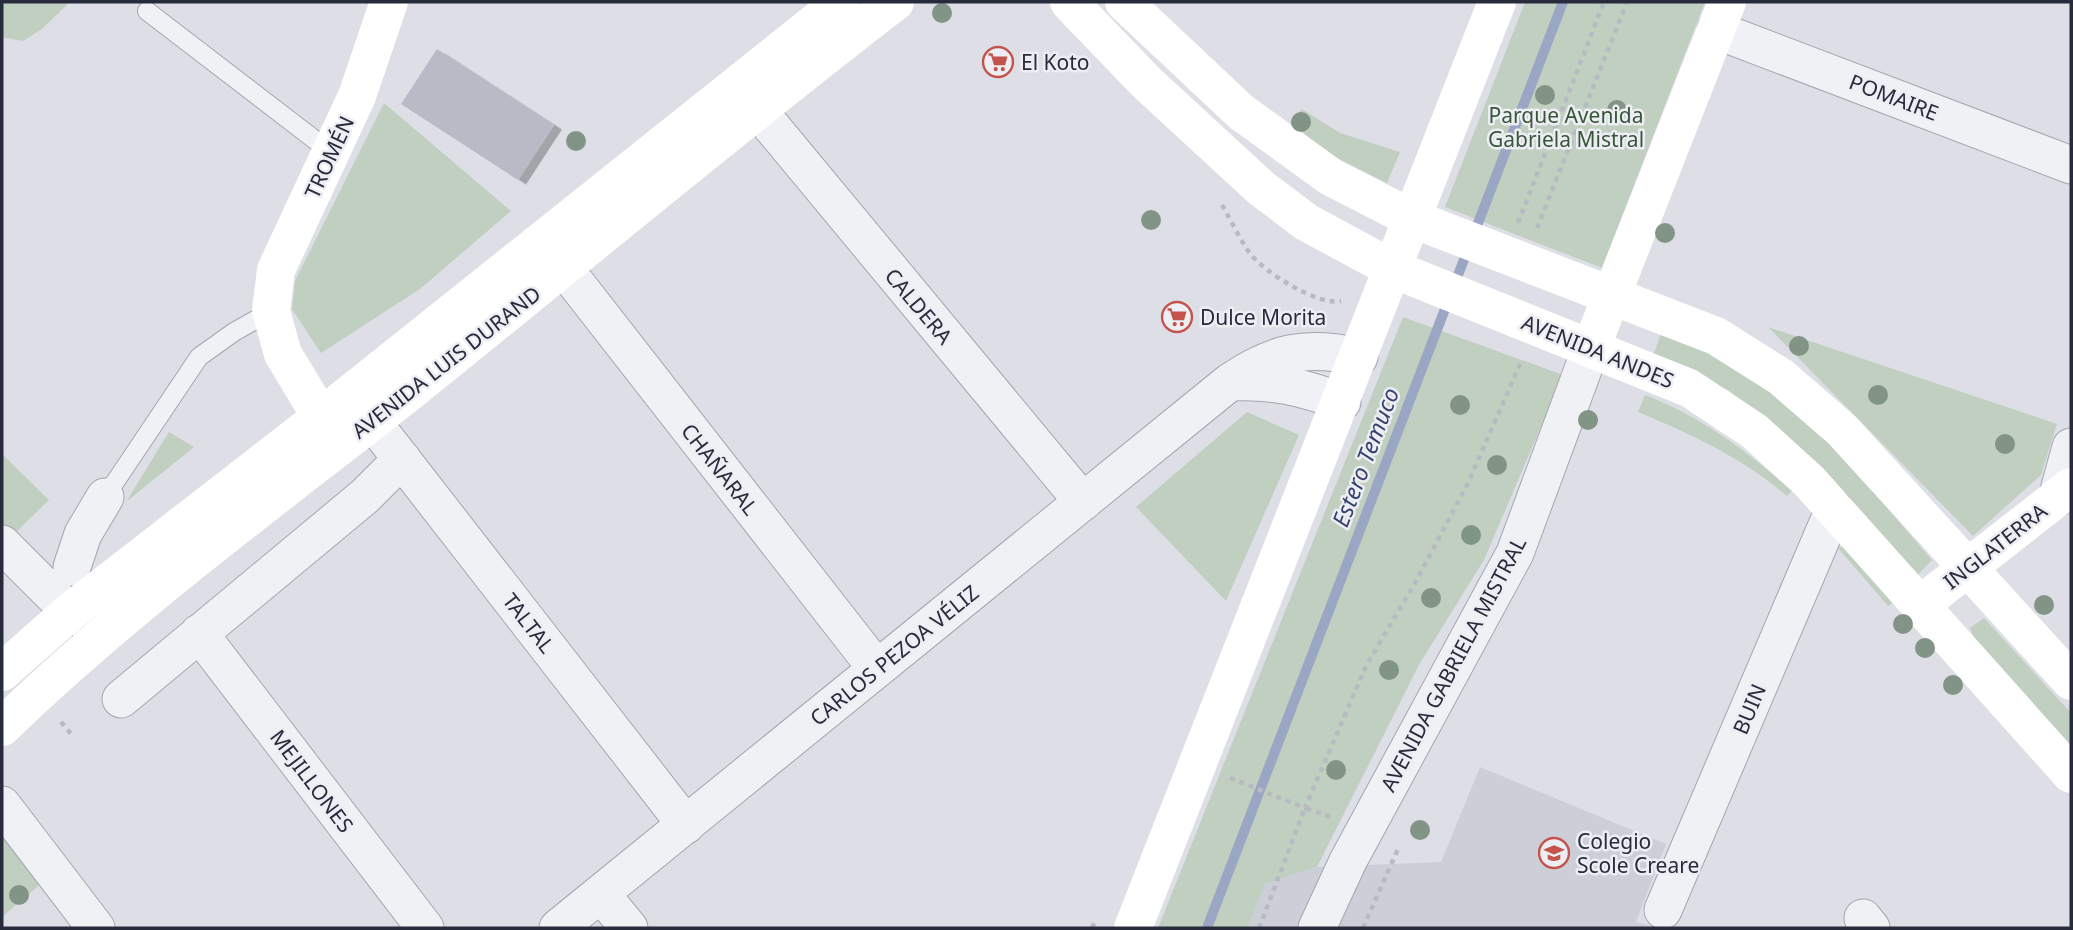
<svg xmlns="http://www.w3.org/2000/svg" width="2073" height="930" viewBox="0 0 2073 930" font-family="'Noto Sans',sans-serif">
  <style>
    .built { fill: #ccced8 }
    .green { fill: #c0cfbf }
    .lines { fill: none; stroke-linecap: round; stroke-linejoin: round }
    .stream { stroke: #9ba6c4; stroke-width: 10 }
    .building { fill: #b8bac5; filter: url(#shadow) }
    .lane-casing { stroke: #a4a5b0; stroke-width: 20 }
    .street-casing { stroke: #a4a5b0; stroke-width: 39 }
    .path { stroke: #b8bac1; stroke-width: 4.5; stroke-dasharray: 5 5; stroke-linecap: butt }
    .lane { stroke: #f0f1f5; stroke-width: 18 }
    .street { stroke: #f0f1f5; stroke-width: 37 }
    .secondary { stroke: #fff; stroke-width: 38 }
    .tree { fill: #829486 }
    .labels { text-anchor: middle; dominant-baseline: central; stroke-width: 5; stroke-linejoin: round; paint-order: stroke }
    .poi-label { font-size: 21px; fill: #282b3c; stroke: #edeef4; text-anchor: start }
    .street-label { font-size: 21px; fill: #282b3c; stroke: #edeef4 }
    .park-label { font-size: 21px; fill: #375638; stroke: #edeef4 }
    .water-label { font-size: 23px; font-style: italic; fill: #36426c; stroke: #edeef4 }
  </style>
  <defs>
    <filter id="shadow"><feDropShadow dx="8" dy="4.5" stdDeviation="0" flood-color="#0004"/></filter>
  </defs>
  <rect width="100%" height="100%" fill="#dedfe6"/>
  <path class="built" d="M1480,767L1666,844L1636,922L1659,928H1247L1265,884L1317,867L1441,862Z"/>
  <path class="green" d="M2,2H70L42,29L23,41L2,37Z
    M1525,2H1705L1602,268L1445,207Z
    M384,103L511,211L420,289L321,353L292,309L295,281Z
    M1302,109L1340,133L1400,152L1387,183L1329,154L1290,122Z
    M1403,317L1563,375L1484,560L1420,663L1317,867L1265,884L1247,928H1158Z
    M1768,327L2057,424L2041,475L1973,536Z
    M1662,330C1682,339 1703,346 1721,356C1808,403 1869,488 1932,560L1916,577L1792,441L1728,390L1653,356Z
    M1645,395C1702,417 1747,451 1792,491L1787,496C1741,457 1693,435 1638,412Z
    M1247,412L1299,435L1226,601L1136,507Z
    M169,432L194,447L126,502Z
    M2,454L49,500L13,535L2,524Z
    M1848,545L1901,596L1888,606L1838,548Z
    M1984,618L2071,713V753L1979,651L1970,628Z
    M2,825L44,881L2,917Z"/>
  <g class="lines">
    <path class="stream" d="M1207,928L1563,2"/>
  </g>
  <path class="building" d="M437,49L554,125L518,180L401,104Z"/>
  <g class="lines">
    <g class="lane-casing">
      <path id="lane" d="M147,11L332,153
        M105,497L199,357L234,332L271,311"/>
    </g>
    <g class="street-casing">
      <path id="street" d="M1716,30L2071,165
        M757,109L1083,502
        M564,268L877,669
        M1231,382C1272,380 1303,387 1342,402
        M372,421L686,825
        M2057,498L2071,447
        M2,544L70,612L94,627
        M72,567L83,534L105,497
        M199,633L425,928
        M121,699L365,496L402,459
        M2,805L96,928
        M601,894L629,928
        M1663,910L1834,509
        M1863,918L1871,928
        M558,928L1230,382C1274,352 1306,345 1359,357
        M1317,928L1348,861L1515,553L1591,348"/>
    </g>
    <path class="path" d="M1222,205C1231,220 1239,238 1249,252C1263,272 1318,306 1341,301
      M1518,223L1604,2
      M1537,228L1627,2
      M61,722L72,735
      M1230,778L1305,808L1366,666L1415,583L1468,483L1522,360
      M1092,928L1096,919
      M1259,928L1305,808L1331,817
      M1363,928L1398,849"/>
    <use href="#lane" class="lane"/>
    <use href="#street" class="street"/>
    <path class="secondary" d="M1069,2L1146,82L1261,188L1306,222L1393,269L1689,388L1754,431L1809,481L2071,774
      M1124,2L1241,112L1331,177L1413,219L1716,336L1781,377L1842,430L2071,681
      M1591,348L1727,2
      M321,417L283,354L271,311L276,270L357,96L389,2
      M1920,605L2071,487
      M2,672L70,612L321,417L841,2
      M2,727C129,604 274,499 413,389C574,260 732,127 895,2
      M1133,928L1497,2"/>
  </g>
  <g class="tree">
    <circle cx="942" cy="13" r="10"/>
    <circle cx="1545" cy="95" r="10"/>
    <circle cx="1617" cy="110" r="10"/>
    <circle cx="1301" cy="122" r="10"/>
    <circle cx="576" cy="141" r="10"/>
    <circle cx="1151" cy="220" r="10"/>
    <circle cx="1665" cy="233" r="10"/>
    <circle cx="1799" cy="346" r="10"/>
    <circle cx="1878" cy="395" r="10"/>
    <circle cx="1460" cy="405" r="10"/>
    <circle cx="1588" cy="420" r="10"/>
    <circle cx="2005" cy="444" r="10"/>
    <circle cx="1497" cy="465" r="10"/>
    <circle cx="1471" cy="535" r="10"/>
    <circle cx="1431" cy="598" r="10"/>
    <circle cx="2044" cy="605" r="10"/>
    <circle cx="1903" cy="624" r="10"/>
    <circle cx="1925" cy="648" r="10"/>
    <circle cx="1389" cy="670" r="10"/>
    <circle cx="1953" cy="685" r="10"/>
    <circle cx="1336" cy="770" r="10"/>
    <circle cx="1420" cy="830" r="10"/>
    <circle cx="19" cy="895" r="10"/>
  </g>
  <defs>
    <g id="supermarket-ring" transform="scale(1.575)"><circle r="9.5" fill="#edeef4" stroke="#c3534b" stroke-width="1.5"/><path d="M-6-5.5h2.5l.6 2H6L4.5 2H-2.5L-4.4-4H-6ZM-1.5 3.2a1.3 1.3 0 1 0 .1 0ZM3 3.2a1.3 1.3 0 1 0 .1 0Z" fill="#c3534b"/></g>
    <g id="school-ring" transform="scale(1.575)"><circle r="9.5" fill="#edeef4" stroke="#c3534b" stroke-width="1.5"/><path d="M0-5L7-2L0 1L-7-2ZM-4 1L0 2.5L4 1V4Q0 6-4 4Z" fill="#c3534b"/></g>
  </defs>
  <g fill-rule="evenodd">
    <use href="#supermarket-ring" x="998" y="62"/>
    <use href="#supermarket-ring" x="1177" y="317"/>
    <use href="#school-ring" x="1554" y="853"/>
  </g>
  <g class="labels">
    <g class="poi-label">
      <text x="1021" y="62">El Koto</text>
      <text x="1200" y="317">Dulce Morita</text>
      <text x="1577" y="841">Colegio<tspan x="1577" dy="24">Scole Creare</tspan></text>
    </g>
    <g class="street-label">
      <text transform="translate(1894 97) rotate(21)">POMAIRE</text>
      <text transform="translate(329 157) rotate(-65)">TROMÉN</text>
      <text transform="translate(919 306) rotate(50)">CALDERA</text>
      <text transform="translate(1598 351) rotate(22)">AVENIDA ANDES</text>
      <text transform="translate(446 362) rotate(-38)">AVENIDA LUIS DURAND</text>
      <text transform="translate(720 469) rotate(52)">CHAÑARAL</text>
      <text transform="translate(1995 546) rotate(-38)">INGLATERRA</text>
      <text transform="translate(529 623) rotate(52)">TALTAL</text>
      <text transform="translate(894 655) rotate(-39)">CARLOS PEZOA VÉLIZ</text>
      <text transform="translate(1453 664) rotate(-62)">AVENIDA GABRIELA MISTRAL</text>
      <text transform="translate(1749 709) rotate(-67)">BUIN</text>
      <text transform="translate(312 781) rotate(53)">MEJILLONES</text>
    </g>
    <g class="park-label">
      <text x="1566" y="115">Parque Avenida<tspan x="1566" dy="24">Gabriela Mistral</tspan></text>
    </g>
    <g class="water-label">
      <text transform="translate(1365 457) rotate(-69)">Estero Temuco</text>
    </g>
  </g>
  <rect width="2073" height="930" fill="none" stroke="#282b3c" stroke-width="7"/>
</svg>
